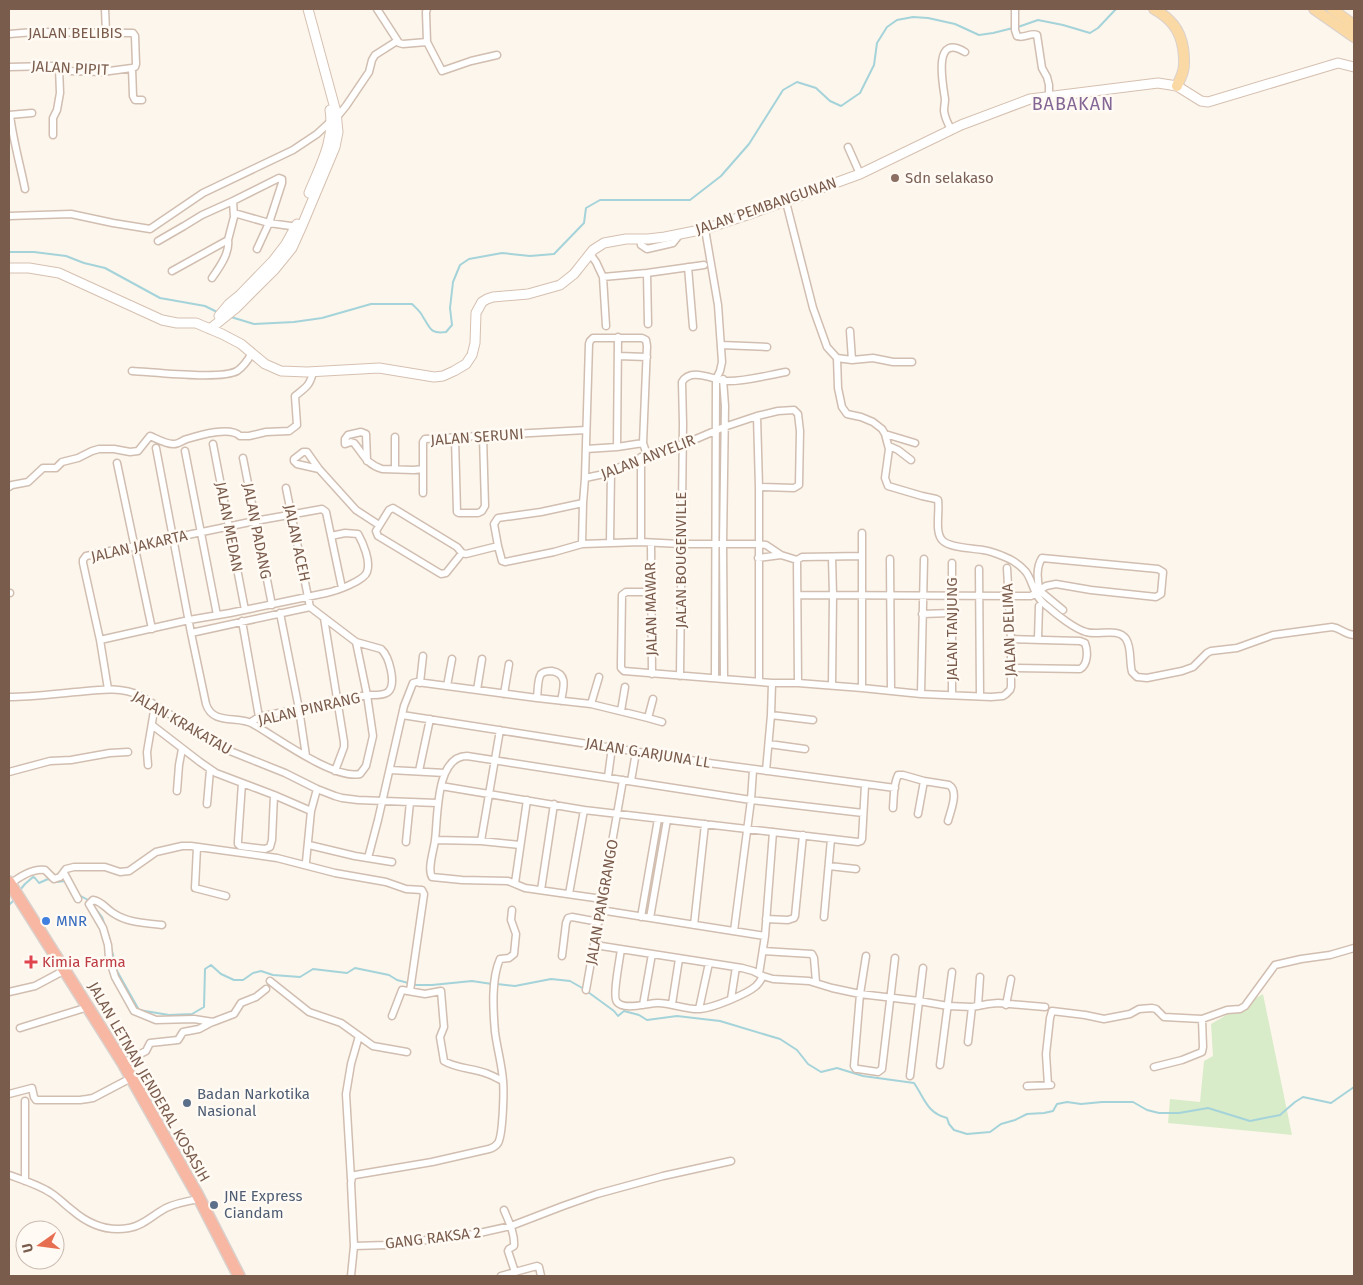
<svg xmlns="http://www.w3.org/2000/svg" width="1363" height="1285" viewBox="0 0 1363 1285" font-family="'Fira Sans',sans-serif">
  <style>
    .green { fill: #d8ecc9 }
    .lines { fill: none; stroke-linecap: round; stroke-linejoin: round }
    .stream { stroke: #a5d3da; stroke-width: 2 }
    .street-casing { stroke: #d1beb0; stroke-width: 9 }
    .secondary-casing { stroke: #d6c0b0; stroke-width: 11 }
    .primary-casing { stroke: #dad1cd; stroke-width: 12 }
    .highway-casing { stroke: #dad1cd; stroke-width: 14 }
    .street { stroke: #fff; stroke-width: 6 }
    .secondary { stroke: #fff; stroke-width: 9 }
    .primary { stroke: #fbd9a5; stroke-width: 10 }
    .highway { stroke: #f7b7a3; stroke-width: 11 }
    .education-dot { fill: #8d6e63; stroke: #fffaf3; stroke-width: 2 }
    .shop-dot { fill: #3f7fe0; stroke: #fffaf3; stroke-width: 2 }
    .health-dot { fill: #e0444e; stroke: #fffaf3; stroke-width: 2 }
    .service-dot { fill: #5c6f8a; stroke: #fffaf3; stroke-width: 2 }
    .labels { text-anchor: middle; dominant-baseline: central; stroke-width: 5; stroke-linejoin: round; paint-order: stroke }
    .street-label { font-size: 15px; fill: #7a5c4d; stroke: #fffaf3 }
    .education-label { font-size: 15px; fill: #785e54; stroke: #fffaf3; text-anchor: start }
    .shop-label { font-size: 15px; fill: #366cbe; stroke: #fffaf3; text-anchor: start }
    .health-label { font-size: 15px; fill: #be3a42; stroke: #fffaf3; text-anchor: start }
    .service-label { font-size: 15px; fill: #4e5e75; stroke: #fffaf3; text-anchor: start }
    .quarter-label { font-size: 18px; letter-spacing: 1px; fill: #846695; stroke: #fffaf3 }
  </style>
  <rect width="100%" height="100%" fill="#fdf6ec"/>
  <path class="green" d="M1263,994L1292,1135L1168,1123L1170,1099L1200,1102L1204,1061L1213,1056L1211,1024Z"/>
  <g class="lines">
    <path class="stream" d="M1018,27L1038,20L1063,25L1090,33L1098,28L1116,9
      M9,252H34L66,256L84,263L105,268L160,298L205,306L219,313
      M231,317L254,324L294,322L322,318L371,304H412C416,308 421,312 423,317C431,329 430,334 446,332L452,325L450,308L453,282L460,265L469,259L502,253L530,256L554,254L584,223L586,208L600,200H690L721,176L749,144L783,90L797,82L816,88L830,101L841,106L860,93L874,65L877,43L887,27L897,20L913,17L928,18L955,24L979,35L993,33L1013,28
      M20,890L25,884L33,877L35,878L39,883L48,879L56,882L66,881
      M79,895L88,900
      M9,905L14,900
      M95,908L102,917L110,940
      M111,947L117,971L139,1010L169,1015L192,1014L204,1007L205,969L211,965L221,974L234,980H243L253,973L261,971L273,975L300,977L313,969L347,973L355,968L389,975L397,980L416,985H432L472,981L492,984
      M497,984L515,986L551,979L570,981L584,989
      M588,992L614,1011L618,1016L624,1011L639,1015L647,1020L677,1016L720,1021L780,1039L797,1050L808,1064L821,1072L837,1068L863,1076L914,1083C925,1099 927,1113 947,1118L949,1124L954,1130L967,1134L990,1132L1001,1124L1015,1120L1027,1114L1044,1113L1053,1111L1057,1104L1067,1102L1081,1104L1102,1102H1133L1147,1110L1159,1113H1179L1208,1108L1250,1121L1280,1115L1295,1102L1303,1097L1331,1103L1354,1087"/>
    <g class="street-casing">
      <path id="street" d="M105,9L106,32
        M377,9L399,43L403,44L427,42L442,71L471,61L497,55
        M427,9L426,12L427,42
        M1015,9V30L1017,36C1024,39 1031,32 1037,35L1042,68L1047,77L1049,85V97
        M9,34L34,32L133,33L135,36L136,64L135,67L132,68
        M9,67L52,66L71,71L102,72L132,68
        M132,68L133,96L135,100H142
        M9,115L32,113
        M10,115C13,140 20,164 25,189
        M337,117L346,106L369,72L372,60L375,55L397,41
        M951,129C948,124 945,118 944,111C944,107 945,103 945,99C943,85 932,32 965,52
        M53,135V118L57,110L60,93L59,67
        M848,147L860,174
        M786,202L813,308L827,347L837,358L838,388L842,407L847,414L861,417L873,422L882,429L885,434L889,449L885,478L888,486L922,496L936,499L938,500C940,511 934,533 943,541C951,548 972,548 983,550C990,551 998,554 1005,557C1013,560 1021,566 1026,572C1031,579 1032,586 1036,593C1038,598 1044,604 1048,607C1057,615 1075,629 1086,632C1098,636 1118,627 1126,639C1132,648 1129,662 1132,672L1137,677L1147,678L1182,671L1193,667L1207,653L1211,651L1237,648L1273,635L1332,627C1341,628 1343,634 1354,635
        M234,213L269,223L298,227
        M9,216L71,214L113,223L150,229L203,193L293,150L317,134L331,121
        M705,229L718,305L722,362L720,371L716,379L715,678
        M640,239L641,245L647,249L673,243L680,234
        M158,241L184,226L202,215L233,201L279,178L282,179V183L269,223L257,249
        M590,254L596,262L603,277L647,273L704,265
        M688,267L693,327
        M172,271L228,240L234,217L233,201
        M647,273L648,324
        M603,277L606,326
        M212,278C219,268 230,253 228,240
        M850,331L852,360
        M721,345L767,347
        M618,356L647,357
        M837,358L852,360L873,358L893,362H912
        M132,371C153,372 221,380 237,371C243,367 248,360 252,353
        M723,379L725,406L723,544L724,678
        M757,416L759,487V681
        M885,434L915,443
        M455,438L457,512L459,513H478L482,511L485,506L483,436
        M213,444L245,610
        M889,446L898,450L911,460
        M617,447L618,337
        M156,448L191,633L310,607
        M586,449L617,447L643,443
        M185,451L217,615
        M243,458L272,605
        M367,461L366,434L361,432L348,435L345,439V444L351,442L354,443C364,455 366,464 382,469L414,470L423,469
        M117,463L152,629
        M319,469L297,464L294,461V459L303,452H307L319,469L356,510L379,525
        M395,469V437
        M585,478L589,344L590,341L593,338H642L646,340L647,346L643,443L647,455
        M9,487L12,485L28,482L43,468H56L62,462L78,458L92,451L99,449H114L130,452L138,451L150,436C157,439 166,444 173,444C178,445 182,440 187,439C200,435 230,426 240,436H249L266,432L289,431L297,425L295,396C305,388 310,386 313,372
        M423,493V442L425,439L586,430
        M583,503L541,512L498,518L494,524L498,546L502,561L505,562L554,552L582,544L641,542L681,544H758L766,545L781,555L797,560L802,557L862,556
        M641,542V457
        M610,543L611,471
        M651,543L652,674
        M582,544L583,503L585,478L604,474L647,455L689,442L724,427L757,416L778,411L794,410L798,414L800,431L799,485L794,488L759,487
        M462,553L457,547L393,508L389,510L376,531L378,536L441,574L446,573L462,553L466,554L498,546
        M832,557L833,595L832,685
        M758,558L781,555
        M890,559L891,691
        M797,560L798,683
        M952,563V695
        M979,569L980,696
        M650,592H626L622,595L621,663V668L624,671L772,683H798L862,688L921,694L991,697L1003,696L1006,694L1010,690L1011,687V639L1007,568
        M9,593H10
        M798,595L1031,596L1046,586L1056,584L1091,590L1156,597L1161,594L1163,572L1158,569L1042,558C1036,567 1037,581 1040,591L1063,610
        M280,613L299,709L306,756
        M922,614L951,613
        M324,618L344,742V747L335,771
        M242,621L259,717
        M191,633L206,704C213,726 238,715 253,724C276,737 334,780 360,774L366,766L373,736L367,695L356,642
        M1038,639L1039,606
        M100,640L189,620L230,613L326,593C336,591 364,581 367,572C371,561 363,543 358,534L345,533L331,536
        M1011,668L1080,669C1088,665 1088,651 1085,643L1080,641L1011,639
        M680,676L683,424L682,382C691,367 713,380 726,381C743,382 768,375 786,372
        M420,683L423,656
        M447,686L452,659
        M862,688V533
        M108,689L100,640L83,563V560L86,556L255,521L322,509L326,512L342,588
        M477,690L482,659
        M504,694L509,664
        M921,694L924,559
        M9,697C31,697 53,694 76,692C98,690 120,686 141,696L225,749L285,773L317,789L335,796L342,798L358,800L437,803
        M537,698C538,692 537,680 541,674C544,671 548,671 552,671C569,674 563,689 561,701
        M591,704L599,677
        M621,711L625,687
        M402,715L709,763L895,788
        M771,715L813,720
        M648,718L653,699
        M251,722L259,717L367,695C374,695 383,696 388,692C397,684 389,656 381,649L356,642L310,607L286,488
        M152,725L200,762L216,773L274,795L311,811
        M769,744L805,749
        M148,765L147,752L155,705
        M390,770L445,773
        M419,771L430,719
        M766,771L771,715L772,683
        M9,772L50,761L71,760L110,753L128,752
        M608,777L612,747
        M631,781L636,752
        M242,783L238,841V844L240,846L265,849L270,847L272,840L274,795
        M441,786L584,810L858,842L861,841L862,839L865,785
        M177,791L179,765L182,749
        M207,804L210,770
        M893,808C894,797 893,785 898,775H903L924,781L949,785C959,791 951,810 948,821
        M918,814L924,781
        M435,840L481,841L520,845
        M481,841L500,730
        M406,842L410,802
        M309,845L355,856L392,862
        M197,847L195,888L226,896
        M368,858L378,820L404,706L413,683L417,682L537,698L591,704L648,718L662,722
        M306,862L311,811L317,789
        M829,866L856,869
        M64,873L78,899
        M515,883L527,800
        M9,885C19,877 32,868 45,870L54,879L60,877L66,869L74,867H105L120,872L129,871L156,852L182,846H191L277,858L335,873L386,882L406,889L422,890L424,894L410,991
        M541,890L554,804
        M569,894L584,810
        M602,899L525,888L508,881L462,880L432,877C427,869 434,850 435,840C438,819 435,756 467,756L751,800L863,813
        M600,910L765,936
        M641,917L658,819
        M824,917L831,839
        M650,918L667,820
        M766,919L788,920L794,918L795,916L803,835
        M162,925C145,923 128,923 113,913C105,908 103,902 93,900L89,904L103,928L108,945L109,958L115,977L134,1011L156,1020L194,1019L213,1022L234,1014L241,1003L256,997L266,989
        M694,925L705,824
        M734,931L751,800L753,770
        M595,945L742,968L753,971L763,976L773,979L809,981L832,988L860,994L919,1001L948,1006L972,1007L988,1004L998,1003L1045,1007
        M621,949C620,958 612,997 617,1002C624,1011 648,1003 658,1003C672,1003 686,1010 700,1009C713,1008 747,994 756,986C759,983 761,980 763,976
        M763,951L812,954L814,958L816,982
        M562,956L566,923L568,918L572,917L599,922
        M866,956L860,994L854,1066L856,1069H858L878,1072L882,1069L895,958
        M759,974L765,936L773,832
        M270,981L309,1012L341,1023L373,1046L407,1052
        M586,990L623,780
        M9,992L35,986L65,970
        M731,999L736,967
        M672,1004L679,959
        M643,1005L652,954
        M1006,1005L1011,979
        M978,1006L980,977
        M699,1009L709,963
        M392,1016L402,990L425,994L441,991L444,1027L440,1037L444,1061C457,1069 474,1068 488,1074C494,1076 498,1079 503,1081
        M20,1028L88,1007
        M968,1042L972,1007
        M123,1063L146,1051L150,1043L178,1040L183,1032L199,1029L212,1022
        M940,1065L952,972
        M1154,1067L1182,1060L1202,1052L1203,1047L1202,1019
        M910,1076L923,968
        M1048,1085L1046,1054L1050,1018L1052,1011L1085,1015L1104,1019L1130,1014L1139,1009L1152,1008L1156,1009L1164,1017L1202,1019L1227,1010L1240,1009L1245,1006L1275,965L1301,959L1330,955L1354,948
        M1027,1086L1051,1085
        M9,1094L32,1088L34,1097L36,1100H80L87,1099L93,1098L131,1078
        M25,1101V1181
        M9,1175C23,1180 39,1185 51,1193C59,1198 65,1205 72,1210C88,1224 107,1232 129,1228C143,1226 154,1214 166,1208C176,1203 188,1201 199,1199
        M351,1179L346,1094L351,1064L359,1036
        M354,1246L386,1245L475,1234L511,1226L563,1206L597,1194L663,1176L731,1161
        M515,1272L537,1266L539,1267L541,1276
        M351,1276L354,1246L351,1183L352,1177L355,1175L432,1162L489,1149C493,1148 496,1146 498,1143C503,1135 504,1091 503,1081C502,1065 497,1048 495,1032C493,1010 491,979 500,959L509,958L514,954L516,934L511,920L512,910
        M501,1276L515,1272L508,1251L509,1249L514,1246C515,1234 509,1222 504,1210"/>
    </g>
    <g class="secondary-casing">
      <path id="secondary" d="M309,193C320,166 335,140 330,110
        M9,268H29L59,273L162,320L177,323H196L222,334L241,344L265,364L281,371L307,372L379,368L434,377L443,376L454,371L466,364L472,355L475,343L476,313L482,302L487,299L493,297L528,294L560,285L574,274L593,250L604,243L626,239H648L665,237L705,229L750,214L860,174L961,125L1030,99L1158,83L1177,86L1201,101L1208,102L1338,63L1354,67
        M219,316L229,304L240,295L273,261L286,244L297,224
        M210,329L236,308L275,269L292,248L301,228L335,147L338,132L336,112L308,9"/>
    </g>
    <g class="primary-casing">
      <path id="primary" d="M1154,9C1170,18 1180,29 1183,48C1184,55 1185,64 1183,71C1182,76 1179,81 1177,86
        M1314,9L1354,37
        M1332,9L1354,25"/>
    </g>
    <g class="highway-casing">
      <path id="highway" d="M9,882L123,1063L197,1194L239,1276"/>
    </g>
    <use href="#street" class="street"/>
    <use href="#secondary" class="secondary"/>
    <use href="#primary" class="primary"/>
    <use href="#highway" class="highway"/>
  </g>
  <circle class="education-dot" cx="895" cy="178" r="5"/>
  <circle class="shop-dot" cx="46" cy="921" r="5"/>
  <path class="health-dot" d="M28.5 954.5h5v5h5v5h-5v5h-5v-5h-5v-5h5z"/>
  <g class="service-dot">
    <circle cx="187" cy="1103" r="5"/>
    <circle cx="214" cy="1205" r="5"/>
  </g>
  <g class="labels">
    <g class="street-label">
      <text x="75" y="33">JALAN BELIBIS</text>
      <text transform="translate(70 68) rotate(3)">JALAN PIPIT</text>
      <text transform="translate(766 206) rotate(-19)">JALAN PEMBANGUNAN</text>
      <text transform="translate(477 437) rotate(-4)">JALAN SERUNI</text>
      <text transform="translate(648 457) rotate(-21)">JALAN ANYELIR</text>
      <text transform="translate(229 527) rotate(79)">JALAN MEDAN</text>
      <text transform="translate(257 531) rotate(79)">JALAN PADANG</text>
      <text transform="translate(297 543) rotate(78)">JALAN ACEH</text>
      <text transform="translate(139 546) rotate(-13)">JALAN JAKARTA</text>
      <text transform="translate(681 560) rotate(-90)">JALAN BOUGENVILLE</text>
      <text transform="translate(651 609) rotate(-91)">JALAN MAWAR</text>
      <text transform="translate(952 629) rotate(-90)">JALAN TANJUNG</text>
      <text transform="translate(1009 630) rotate(-92)">JALAN DELIMA</text>
      <text transform="translate(309 709) rotate(-13)">JALAN PINRANG</text>
      <text transform="translate(182 723) rotate(30)">JALAN KRAKATAU</text>
      <text transform="translate(648 753) rotate(9)">JALAN G.ARJUNA LL</text>
      <text transform="translate(602 902) rotate(-80)">JALAN PANGRANGO</text>
      <text transform="translate(149 1082) rotate(60)">JALAN LETNAN JENDERAL KOSASIH</text>
      <text transform="translate(433 1238) rotate(-7)">GANG RAKSA 2</text>
    </g>
    <g class="education-label">
      <text x="905" y="178">Sdn selakaso</text>
    </g>
    <g class="shop-label">
      <text x="56" y="921">MNR</text>
    </g>
    <g class="health-label">
      <text x="42" y="962">Kimia Farma</text>
    </g>
    <g class="service-label">
      <text x="197" y="1094">Badan Narkotika<tspan x="197" dy="17">Nasional</tspan></text>
      <text x="224" y="1196">JNE Express<tspan x="224" dy="17">Ciandam</tspan></text>
    </g>
    <g class="quarter-label">
      <text x="1073" y="104">BABAKAN</text>
    </g>
  </g>
  <rect width="1363" height="1285" fill="none" stroke="#7a5c4d" stroke-width="20"/>
  <g transform="translate(40 1245) rotate(256)"><circle r="24" fill="#fffaf3" stroke="#cabbb1"/>
  <path d="M0-4L9 19L0 12L-9 19Z" fill="#e76f51"/>
  <text y="-8" font-size="14" font-weight="bold" text-anchor="middle" fill="#7a5c4d">U</text>
  </g>
</svg>
